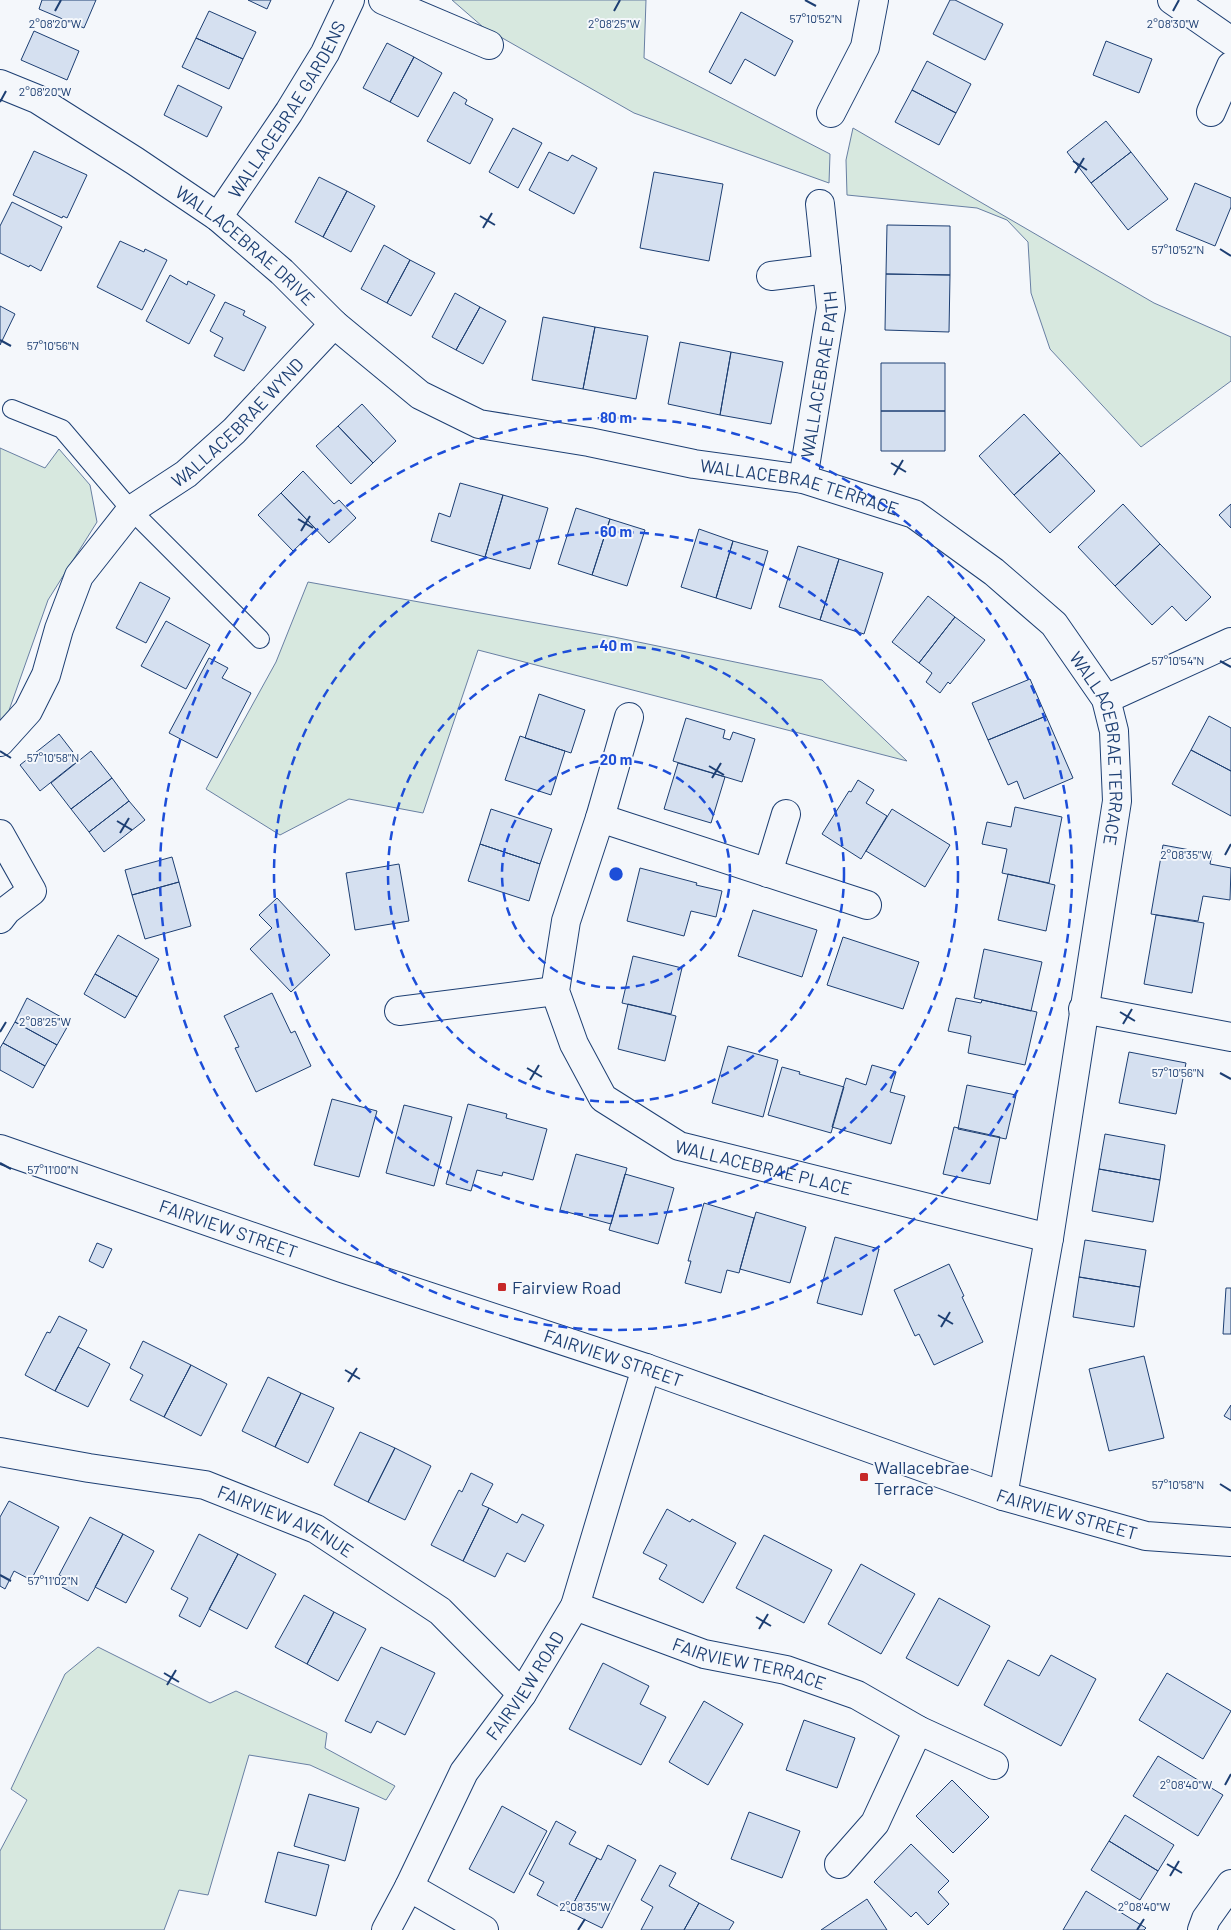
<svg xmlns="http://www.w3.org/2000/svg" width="1231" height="1930" viewBox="0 0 1231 1930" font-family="Barlow,sans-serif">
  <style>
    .green { fill: #d7e8df; stroke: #687fa3 }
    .building { fill: #d5e0f0; stroke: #1d3f73 }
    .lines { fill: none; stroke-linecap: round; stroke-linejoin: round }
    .service-casing { stroke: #1d3f73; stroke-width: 20 }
    .minor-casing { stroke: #1d3f73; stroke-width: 30 }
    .tertiary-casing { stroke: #1d3f73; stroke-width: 30 }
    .service { stroke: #f4f7fb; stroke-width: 18 }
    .minor { stroke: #f4f7fb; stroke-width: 28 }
    .tertiary { stroke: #f4f7fb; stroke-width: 28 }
    .ticks { fill: none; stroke: #1d3f73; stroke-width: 2 }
    .ring { fill: none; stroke: #1d4ed8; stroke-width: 2.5; stroke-dasharray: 9 6 }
    .poi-dot { fill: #c62828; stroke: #f4f7fb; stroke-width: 2 }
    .labels { text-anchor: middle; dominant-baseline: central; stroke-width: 4; stroke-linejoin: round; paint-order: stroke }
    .street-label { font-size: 18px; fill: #1d3f73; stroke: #f4f7fb }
    .poi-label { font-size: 18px; fill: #1d3f73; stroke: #f4f7fb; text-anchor: start }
    .ticks-label { font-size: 12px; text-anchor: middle; fill: #1d3f73; stroke: #f4f7fb; stroke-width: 4; stroke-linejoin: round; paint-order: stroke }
    .centre { fill: #1d4ed8; stroke: #f4f7fb; stroke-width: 2.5 }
    .ring-label { font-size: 15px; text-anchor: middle; font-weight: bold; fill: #1d4ed8; stroke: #f4f7fb; stroke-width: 4; stroke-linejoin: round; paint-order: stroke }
  </style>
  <rect width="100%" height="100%" fill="#f4f7fb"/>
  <path class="green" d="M452,0H646L644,58L830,154L829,183L634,113L483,27Z
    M853,128L1154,303L1231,337V381L1141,447L1050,349L1031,293L1028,242L1007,220L977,208L847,195L846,160Z
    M0,448L45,468L59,449L90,485L97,522L48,600L7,716L0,721Z
    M308,582L614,637L822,680L907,761L478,650L423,813L349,799L280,835L206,789L276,662Z
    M98,1647L210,1703L236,1691L327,1733L325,1748L395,1786L386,1800L310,1765L249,1755L208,1895L179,1890L164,1930H0V1851L27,1800L11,1789L65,1674Z"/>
  <path class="building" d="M42,0H96L84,28L39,9Z
    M248,0H271L267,9Z
    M950,0H955L1003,24L985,60L933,34Z
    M209,11L256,32L243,59L196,38Z
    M741,12L793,41L775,76L745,59L731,84L709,72Z
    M34,31L79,51L67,80L21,60Z
    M196,38L243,59L229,89L182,67Z
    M1106,41L1152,59L1139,93L1093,75Z
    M387,43L414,57L390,102L363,88Z
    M414,57L442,73L418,117L390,102Z
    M927,61L971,84L956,113L912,90Z
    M178,85L222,107L207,137L164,115Z
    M912,90L956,113L939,145L895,122Z
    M454,92L467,100L465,104L493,119L470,164L427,141Z
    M1106,121L1131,152L1091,183L1067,152Z
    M513,128L542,143L518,188L489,172Z
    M34,151L87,175L67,218L63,216L62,218L13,195Z
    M549,152L568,161L572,155L597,168L574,214L529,190Z
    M1131,152L1168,199L1128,230L1091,183Z
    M654,172L723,184L709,261L640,248Z
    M319,177L347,191L323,237L295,222Z
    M1195,183L1231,198V207L1215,246L1176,230Z
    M347,191L375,206L351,252L323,237Z
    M12,202L62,227L41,271L30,265L29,267L0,253V226Z
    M887,225L950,226V275L886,274Z
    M120,241L144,252L145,249L167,260L142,310L97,287Z
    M384,245L410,260L387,303L361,289Z
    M410,260L435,273L411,316L387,303Z
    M886,274L950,275L949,332L885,330Z
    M170,275L187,285L188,281L215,295L189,344L146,321Z
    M455,293L480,307L456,350L432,337Z
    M225,302L245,311L243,315L266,327L244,371L214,356L223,338L210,331Z
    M0,306L15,314L0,345Z
    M480,307L506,321L483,364L456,350Z
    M543,317L595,327L583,389L532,380Z
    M595,327L648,336L636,399L583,389Z
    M680,342L731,352L720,415L668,404Z
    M731,352L783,362L771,424L720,415Z
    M881,363H945V411H881Z
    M362,404L396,441L373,463L338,426Z
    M881,411H945V451H881Z
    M1024,414L1060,453L1014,495L979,456Z
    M338,426L373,463L351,484L316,446Z
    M1060,453L1095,491L1050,533L1014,495Z
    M303,471L334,504L339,500L356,518L329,543L281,493Z
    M460,483L503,495L485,557L431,541L439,513L450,517Z
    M281,493L316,529L293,551L258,515Z
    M503,495L548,508L530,569L485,557Z
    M1123,504L1160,544L1115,586L1078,547Z
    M1231,504V528L1219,515Z
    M576,508L610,519L592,575L558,564Z
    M610,519L645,530L627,586L592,575Z
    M699,529L733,541L716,598L681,587Z
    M733,541L768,551L751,609L716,598Z
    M1160,544L1211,597L1186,621L1172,606L1152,625L1115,586Z
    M798,546L839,559L820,620L779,607Z
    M839,559L883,573L864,634L820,620Z
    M140,582L170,598L146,643L116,628Z
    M928,596L955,617L919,663L892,642Z
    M955,617L985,640L950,684L948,682L940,693L926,682L932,673L919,663Z
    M166,621L210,645L186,689L141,666Z
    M209,658L228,668L222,678L251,693L217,758L169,733Z
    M1030,679L1046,716L988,740L972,703Z
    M539,694L585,710L571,753L525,738Z
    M1046,716L1073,778L1024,799L1017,781L1008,785L988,740Z
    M1209,716L1231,728V771L1191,750Z
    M686,718L725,730L723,738L730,740L733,732L755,739L742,782L673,761Z
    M59,734L79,760L40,791L20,765Z
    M520,736L565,751L551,795L505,780Z
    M1191,750L1231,771V816L1172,784Z
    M91,751L112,778L71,809L51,783Z
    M678,763L725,777L711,823L664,809Z
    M112,778L129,801L89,832L71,809Z
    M858,780L874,790L866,803L887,816L861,859L822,834L849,791L851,792Z
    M129,801L145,820L104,852L89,832Z
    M1015,807L1062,817L1049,883L1002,873L1007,849L982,844L987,822L1011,827Z
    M491,809L552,829L540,864L480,844Z
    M892,809L950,845L925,887L866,851Z
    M480,844L540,864L529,901L468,881Z
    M1163,845L1212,854L1210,864L1231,868L1230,900L1203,896L1198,921L1151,914Z
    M172,857L179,882L132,895L125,870Z
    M399,864L409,921L355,930L346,873Z
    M640,868L697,883L696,885L722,891L716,917L691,911L684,936L627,921Z
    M1008,874L1055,885L1046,931L998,920Z
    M179,882L191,926L145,939L132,895Z
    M277,898L330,955L291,992L250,949L272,928L259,915Z
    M753,910L817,930L802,977L738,956Z
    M1156,915L1204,923L1192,993L1144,984Z
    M118,935L159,959L137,997L95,974Z
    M843,937L919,962L903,1009L827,985Z
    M984,949L1042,962L1031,1011L974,998Z
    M633,956L682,968L671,1014L622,1003Z
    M95,974L137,997L125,1018L84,994Z
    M272,993L291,1033L295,1031L311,1066L256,1092L235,1048L239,1047L224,1016Z
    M27,998L70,1022L57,1045L15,1022Z
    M956,998L981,1003L982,1000L1037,1012L1025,1065L968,1053L971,1036L948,1031Z
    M628,1004L676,1016L665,1061L618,1049Z
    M15,1022L57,1045L45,1066L3,1043Z
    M3,1043L45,1066L33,1088L0,1070V1048Z
    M728,1046L778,1060L763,1117L712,1103Z
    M1129,1052L1186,1063L1176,1114L1119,1103Z
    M872,1065L896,1072L890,1092L905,1096L891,1144L832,1127L846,1078L866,1085Z
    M782,1067L800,1072L799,1074L844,1087L831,1133L768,1115Z
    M967,1085L1016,1095L1006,1139L958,1129Z
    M332,1099L377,1111L359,1177L314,1165Z
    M468,1104L507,1114L506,1118L547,1129L533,1180L503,1172L502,1176L477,1170L471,1191L446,1184Z
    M404,1105L452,1117L434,1186L386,1173Z
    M954,1127L1000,1137L990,1184L943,1174Z
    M1105,1134L1165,1145L1160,1180L1099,1169Z
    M576,1154L627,1168L611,1224L560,1210Z
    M1099,1169L1160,1180L1153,1222L1092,1211Z
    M625,1174L674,1188L658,1244L609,1230Z
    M704,1203L754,1218L739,1273L727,1270L721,1293L685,1283L691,1261H688Z
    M756,1212L806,1227L790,1283L740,1269Z
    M835,1237L879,1249L862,1315L817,1303Z
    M1085,1240L1146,1250L1140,1287L1079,1277Z
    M97,1243L112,1249L103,1268L89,1261Z
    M949,1264L964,1296L962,1297L983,1342L934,1365L919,1334L915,1336L894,1290Z
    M1079,1277L1140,1287L1134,1327L1073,1317Z
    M1226,1288H1231V1334H1223Z
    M59,1316L87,1330L55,1391L25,1375L47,1332L50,1333Z
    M143,1341L191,1365L164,1417L130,1400L143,1375L130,1368Z
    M78,1347L110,1364L88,1407L55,1391Z
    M1144,1356L1164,1438L1109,1451L1089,1369Z
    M191,1365L227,1384L201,1436L164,1417Z
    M268,1377L301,1393L275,1447L242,1431Z
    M301,1393L334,1408L308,1463L275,1447Z
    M1231,1405V1420L1224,1416Z
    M360,1432L395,1448L368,1502L334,1485Z
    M395,1448L431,1466L405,1520L368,1502Z
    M471,1473L493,1484L482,1505L489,1508L463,1561L431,1545L459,1490L462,1492Z
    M9,1501L59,1527L31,1580L14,1571L5,1589L0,1586V1517Z
    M489,1508L517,1523L522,1514L544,1525L525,1562L507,1553L495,1577L463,1561Z
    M667,1509L690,1522L692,1519L736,1543L703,1603L659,1579L667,1565L643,1553Z
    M90,1517L123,1534L88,1601L62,1587L67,1579L59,1575Z
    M123,1534L154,1551L126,1603L95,1587Z
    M199,1534L238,1554L200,1627L179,1616L188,1598L171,1589Z
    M764,1535L832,1570L804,1623L736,1588Z
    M238,1554L276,1574L247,1629L209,1609Z
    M861,1564L915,1594L881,1654L828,1624Z
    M304,1595L334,1612L307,1664L275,1647Z
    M939,1598L990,1626L958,1686L906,1658Z
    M334,1612L366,1629L338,1681L307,1664Z
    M381,1647L435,1673L405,1735L377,1721L371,1733L345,1721Z
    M1051,1655L1096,1679L1061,1746L984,1705L1008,1660L1039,1676Z
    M603,1663L649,1686L640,1704L666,1717L641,1765L569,1729Z
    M1167,1673L1231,1711L1203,1759L1139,1720Z
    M704,1701L743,1724L708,1785L669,1762Z
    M804,1720L855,1738L837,1788L786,1770Z
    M1158,1756L1223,1795L1198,1836L1133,1796Z
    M952,1780L989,1817L953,1853L916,1816Z
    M309,1794L359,1808L345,1861L294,1846Z
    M502,1806L547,1831L514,1893L469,1869Z
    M749,1812L800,1831L782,1878L731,1859Z
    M1125,1815L1174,1845L1158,1871L1109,1841Z
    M556,1821L576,1832L569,1844L597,1858L569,1912L537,1895L544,1882L529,1874Z
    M1109,1841L1158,1871L1140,1900L1091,1870Z
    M911,1844L949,1881L938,1892L949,1904L928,1925L916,1912L911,1917L874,1882Z
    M608,1845L636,1860L602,1928L569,1912L597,1858L601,1860Z
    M278,1852L329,1865L316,1916L265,1902Z
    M660,1865L676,1873L669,1886L699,1903L684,1930H641L653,1907L641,1900Z
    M1086,1891L1146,1928L1144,1930H1063Z
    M867,1899L887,1930H821Z
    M699,1903L734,1922L729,1930H684Z"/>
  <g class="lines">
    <g class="service-casing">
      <path id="service" d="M12,409L62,429L131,510L260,639"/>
    </g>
    <g class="minor-casing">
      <g id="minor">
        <path d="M383,0L489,45"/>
        <path d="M1172,0L1231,41"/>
        <path id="s1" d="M0,84L37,99L135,161L218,217L282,272L334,324L420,395L479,424L589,442L694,464L803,479L914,514L994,572L1054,624L1106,699L1114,731L1117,801L1049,1238L1003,1496"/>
        <path d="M1211,112L1231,66"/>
        <path d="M831,113L865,47L874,0"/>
        <path id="s2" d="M218,217L289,112L325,53L350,0"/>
        <path d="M771,276L827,269"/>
        <path id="s3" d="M803,479L831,308L820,204"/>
        <path d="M1106,699L1231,642"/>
        <path id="s4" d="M629,717L600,818L566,921L555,991L574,1044L603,1098L679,1146L1049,1238"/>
        <path id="s5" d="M0,742L28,711L46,675L59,629L79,576L131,510L186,474L234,431L334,324"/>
        <path d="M600,818L867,905"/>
        <path d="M0,834L32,891L7,910L0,919"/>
        <path d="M768,873L786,814"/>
        <path d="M1083,1009L1231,1037"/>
        <path d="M399,1011L555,991"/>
        <path id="s6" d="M0,1452L89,1468L205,1485L316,1529L440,1611L522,1694"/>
        <path id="s7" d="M575,1606L704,1654L786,1670L857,1695L918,1730L994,1765"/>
        <path d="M839,1864L875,1823L918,1730"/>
        <path d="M409,1887L484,1930"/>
        <path id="s8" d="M386,1930L409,1887L464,1772L522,1694L575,1606L646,1368"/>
        <path d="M1202,1930L1206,1919L1231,1884"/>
      </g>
    </g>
    <g class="tertiary-casing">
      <g id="tertiary">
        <path id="s9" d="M0,1149L342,1268L646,1368L1003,1496L1146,1536L1231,1542"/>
      </g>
    </g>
    <use href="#service" class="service"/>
    <use href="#minor" class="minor"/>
    <use href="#tertiary" class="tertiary"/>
  </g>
  <path class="ticks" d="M805,0L816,6M55,11L61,0M614,11L620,0M1173,11L1179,0M0,102L6,91M1073,161L1087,170M1075,173L1084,158M480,216L495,225M483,228L492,213M1220,249L1231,256M0,340L11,346M891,463L906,472M894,475L903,460M298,519L313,528M301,531L310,516M1220,661L1231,667M0,751L11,758M709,766L724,775M712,778L721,763M117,821L132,830M120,833L129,818M1225,855L1231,844M1120,1012L1135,1021M1123,1024L1132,1009M0,1032L6,1022M527,1068L542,1077M1220,1073L1231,1079M530,1080L539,1065M0,1163L11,1169M938,1315L953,1324M941,1327L950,1312M345,1370L360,1379M348,1382L357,1368M1220,1484L1231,1491M0,1575L11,1581M756,1617L771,1626M759,1629L768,1614M164,1673L179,1682M167,1685L176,1670M1225,1785L1231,1774M1167,1864L1182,1873M1170,1876L1179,1861M578,1930L585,1919M1137,1930L1144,1919"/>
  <g class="ring">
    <circle cx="616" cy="874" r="114"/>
    <circle cx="616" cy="874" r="228"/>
    <circle cx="616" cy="874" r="342"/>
    <circle cx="616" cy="874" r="456"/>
  </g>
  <g class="poi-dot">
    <rect x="497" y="1282" width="10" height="10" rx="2.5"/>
    <rect x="859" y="1472" width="10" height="10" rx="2.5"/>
  </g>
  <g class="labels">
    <g class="street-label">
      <text stroke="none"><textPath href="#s2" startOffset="128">WALLACEBRAE GARDENS</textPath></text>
      <text stroke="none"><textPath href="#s1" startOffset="295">WALLACEBRAE DRIVE</textPath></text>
      <text stroke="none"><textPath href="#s3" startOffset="106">WALLACEBRAE PATH</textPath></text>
      <text stroke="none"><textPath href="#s5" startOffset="409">WALLACEBRAE WYND</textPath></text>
      <text stroke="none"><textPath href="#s1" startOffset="918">WALLACEBRAE TERRACE</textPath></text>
      <text stroke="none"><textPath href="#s1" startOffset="1352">WALLACEBRAE TERRACE</textPath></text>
      <text stroke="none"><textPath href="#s4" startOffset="579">WALLACEBRAE PLACE</textPath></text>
      <text stroke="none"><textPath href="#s9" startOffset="242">FAIRVIEW STREET</textPath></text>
      <text stroke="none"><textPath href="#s9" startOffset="648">FAIRVIEW STREET</textPath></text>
      <text stroke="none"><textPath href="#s9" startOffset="1128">FAIRVIEW STREET</textPath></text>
      <text stroke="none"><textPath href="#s6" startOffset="296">FAIRVIEW AVENUE</textPath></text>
      <text stroke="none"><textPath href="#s7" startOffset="184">FAIRVIEW TERRACE</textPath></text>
      <text stroke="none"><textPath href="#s8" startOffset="282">FAIRVIEW ROAD</textPath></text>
    </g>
    <g class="poi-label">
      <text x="512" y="1287">Fairview Road</text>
      <text x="874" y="1467">Wallacebrae<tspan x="874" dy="21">Terrace</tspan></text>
    </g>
  </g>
  <g class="ticks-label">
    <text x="816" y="23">57°10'52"N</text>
    <text x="55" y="28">2°08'20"W</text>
    <text x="614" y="28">2°08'25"W</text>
    <text x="1173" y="28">2°08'30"W</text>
    <text x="45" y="96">2°08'20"W</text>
    <text x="1178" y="254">57°10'52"N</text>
    <text x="53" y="350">57°10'56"N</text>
    <text x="1178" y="665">57°10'54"N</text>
    <text x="53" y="762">57°10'58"N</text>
    <text x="1186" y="859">2°08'35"W</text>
    <text x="45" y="1026">2°08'25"W</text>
    <text x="1178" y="1077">57°10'56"N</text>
    <text x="53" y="1174">57°11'00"N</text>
    <text x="1178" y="1489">57°10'58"N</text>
    <text x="53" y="1585">57°11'02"N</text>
    <text x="1186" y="1789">2°08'40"W</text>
    <text x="585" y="1911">2°08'35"W</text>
    <text x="1144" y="1911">2°08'40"W</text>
  </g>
  <circle cx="616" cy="874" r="8" class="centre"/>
  <g class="ring-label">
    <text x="616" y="423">80 m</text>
    <text x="616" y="537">60 m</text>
    <text x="616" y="651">40 m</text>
    <text x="616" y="765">20 m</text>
  </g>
</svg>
